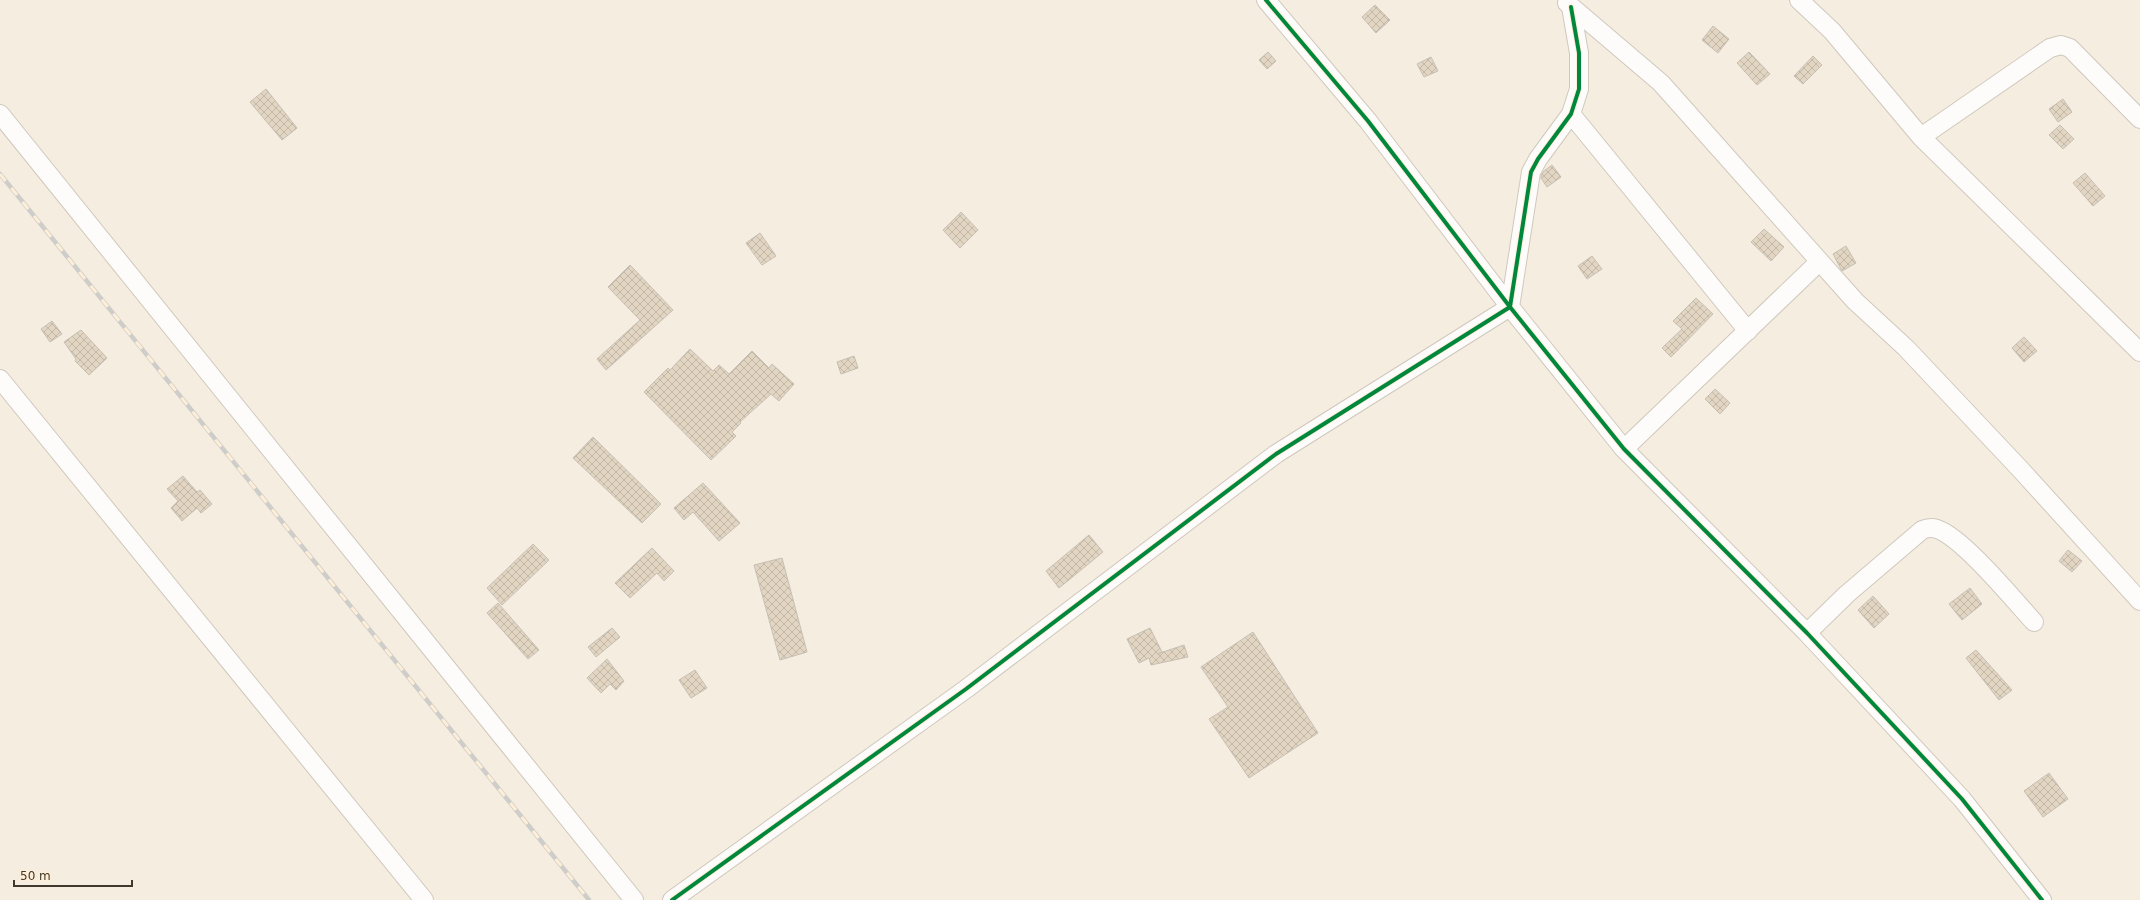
<svg xmlns="http://www.w3.org/2000/svg" width="2140" height="900" viewBox="0 0 2140 900" font-family="'DejaVu Sans',sans-serif">
  <style>
    .building { fill: url(#building-cross-hatch); stroke: #c6bfb4 }
    .lines { fill: none; stroke-linecap: round; stroke-linejoin: round }
    .minor-casing { stroke: #cfc8bd; stroke-width: 20 }
    .minor { stroke: #fefcfa; stroke-width: 18 }
    .rail-casing { stroke: #cfcdc9; stroke-width: 4.5 }
    .rail { stroke: #feeed7; stroke-width: 3; stroke-dasharray: 9; stroke-linecap: butt }
    .cycleway-casing { stroke: #feeed7; stroke-width: 6 }
    .cycleway { stroke: #00873e; stroke-width: 4 }
  </style>
  <defs>
    <pattern id="building-cross-hatch" width="8" height="8" patternUnits="userSpaceOnUse"><rect width="8" height="8" fill="#e2d6c3"/><path d="M0 0l8 8M0 8l8-8" fill="none" stroke="#c3b8a8"/></pattern>
  </defs>
  <rect width="100%" height="100%" fill="#f5ede0"/>
  <path class="building" d="M1375,5L1390,20L1376,33L1362,17Z
    M1713,26L1729,39L1718,53L1702,40Z
    M1268,52L1276,61L1267,69L1259,60Z
    M1749,52L1770,74L1757,85L1737,63Z
    M1813,56L1822,65L1803,84L1794,76Z
    M1431,57L1438,71L1424,77L1417,64Z
    M266,89L297,128L282,140L250,102Z
    M2063,99L2072,112L2058,122L2049,109Z
    M2060,125L2074,139L2063,149L2049,135Z
    M1552,165L1561,177L1547,187L1541,178V175L1544,171Z
    M2085,173L2105,196L2093,206L2073,183Z
    M961,212L978,230L960,248L943,230Z
    M1764,229L1784,247L1771,261L1751,242Z
    M760,233L776,256L762,265L746,243Z
    M1846,246L1856,263L1842,271L1833,254Z
    M1592,256L1602,269L1587,279L1578,266Z
    M630,265L673,310L606,370L597,359L640,320L608,287Z
    M1696,298L1713,314L1671,357L1662,348L1682,329L1673,321Z
    M52,321L62,334L50,342L41,329Z
    M81,330L107,358L89,375L75,361L76,359L64,342Z
    M2024,337L2037,351L2024,362L2012,348Z
    M690,349L713,371L719,365L729,374L752,351L769,368L772,364L794,384L779,401L771,394L740,422L741,423L732,432L736,436L711,460L644,392L668,368L670,370Z
    M854,356L858,368L841,374L837,362Z
    M1715,389L1730,403L1720,414L1705,399Z
    M593,437L661,504L642,523L573,458Z
    M183,476L197,492L200,490L212,504L201,513L197,508L182,521L171,508L178,501L167,489Z
    M703,483L740,523L719,541L693,512L684,520L674,508Z
    M1089,535L1103,552L1059,588L1046,571Z
    M533,544L549,560L502,605L487,588Z
    M652,548L674,571L664,581L657,573L630,598L615,583Z
    M2068,550L2082,561L2072,572L2059,561Z
    M782,558L807,652L780,660L754,565Z
    M1970,588L1982,604L1962,620L1949,604Z
    M1873,596L1889,614L1874,628L1858,610Z
    M498,603L539,650L528,659L487,613Z
    M612,628L620,637L596,657L588,647Z
    M1150,628L1162,652L1157,654L1184,645L1188,657L1151,665L1149,658L1139,663L1127,639Z
    M1253,632L1318,733L1249,778L1209,719L1228,707L1201,667Z
    M1976,650L2012,690L1999,700L1966,658Z
    M607,659L624,681L616,690L610,684L601,693L587,678Z
    M695,670L707,688L691,698L679,680Z
    M2049,773L2068,799L2043,817L2024,791Z"/>
  <g class="lines">
    <g class="minor-casing">
      <path id="minor" d="M1266,0L1368,121L1510,307L1624,449L1807,633L1962,799L2042,900
        M1799,0L1832,31L1921,137L2140,352
        M1567,3L1661,83L1855,301L1906,348L2021,470L2140,601
        M0,114L634,900
        M1571,114L1748,331
        M1921,137L2050,48L2061,45L2070,48L2140,119
        M0,379L424,900
        M1624,449L1819,262
        M1807,633L1847,594L1922,530C1927,528 1931,527 1937,529C1962,537 2014,600 2034,622
        M672,900L966,689L1276,454L1510,307L1531,172L1538,159L1571,114L1579,89V53L1571,7"/>
    </g>
    <use href="#minor" class="minor"/>
    <g class="rail-casing">
      <path id="rail" d="M0,174L589,900"/>
    </g>
    <use href="#rail" class="rail"/>
    <g class="cycleway-casing">
      <path id="cycleway" d="M1266,0L1368,121L1510,307L1624,449L1807,633L1962,799L2042,900
        M672,900L966,689L1276,454L1510,307L1531,172L1538,159L1571,114L1579,89V53L1571,7"/>
    </g>
    <use href="#cycleway" class="cycleway"/>
  </g>
  <path d="M14 880v6h118v-6" fill="none" stroke="#40382d" stroke-width="2"/>
  <text x="20" y="880" font-size="12" fill="#40382d" stroke="#feeed7" stroke-width="3" paint-order="stroke">50 m</text>
</svg>
